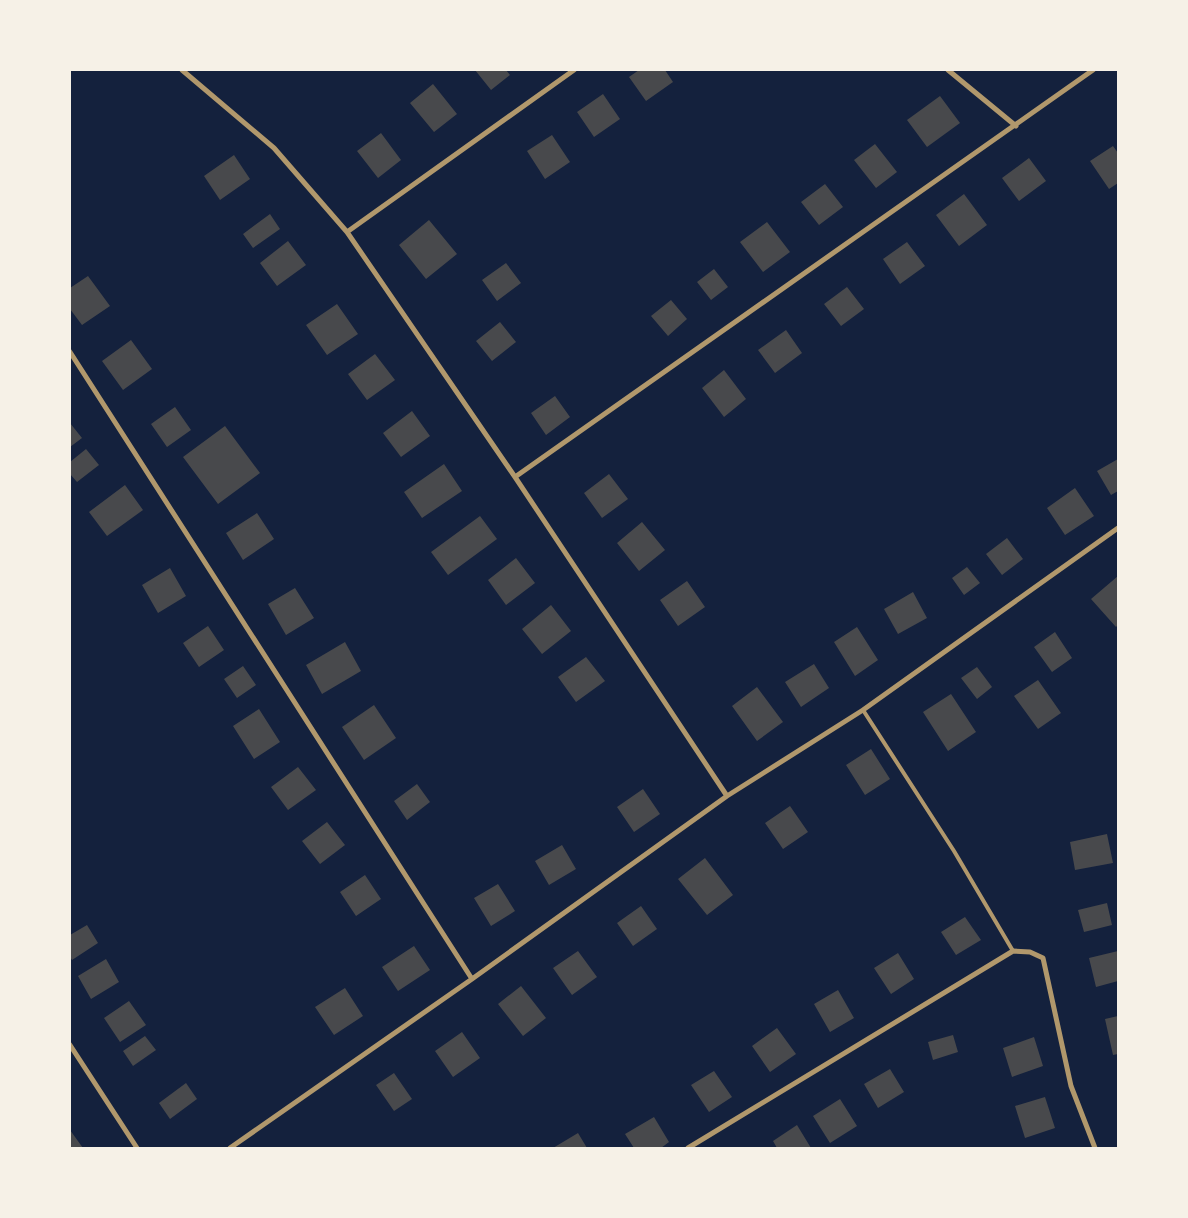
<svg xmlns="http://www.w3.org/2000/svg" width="1188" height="1218" viewBox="0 0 1188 1218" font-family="Ubuntu,sans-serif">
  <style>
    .building { fill: #48494c }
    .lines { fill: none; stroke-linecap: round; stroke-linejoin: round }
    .service { stroke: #b1986c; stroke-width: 4 }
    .minor { stroke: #b1986c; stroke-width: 5 }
  </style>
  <rect width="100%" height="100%" fill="#14213d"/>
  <path class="building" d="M475,70H506L510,75L491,90Z
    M639,70H665L673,82L646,101L629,77Z
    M433,84L457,114L434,132L410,103Z
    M603,94L620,119L594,137L577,112Z
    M940,96L960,123L927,147L907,120Z
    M381,133L401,160L378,178L357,151Z
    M552,135L570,162L545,179L527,151Z
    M875,144L897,172L876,188L854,160Z
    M1113,146L1118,153V183L1109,189L1090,161Z
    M234,155L250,179L220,200L204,176Z
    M1029,158L1046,181L1019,201L1002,178Z
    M825,184L843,207L819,225L801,202Z
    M964,194L987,225L959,246L936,215Z
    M270,214L280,229L253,248L243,234Z
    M429,220L457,254L426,279L399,245Z
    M767,222L790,252L763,272L740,242Z
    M288,241L306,265L277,286L260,263Z
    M907,242L925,266L900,284L883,259Z
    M506,263L521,283L497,301L482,280Z
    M714,269L728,287L711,300L697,282Z
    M88,276L110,306L82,325L70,309V288Z
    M847,287L864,309L841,326L824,304Z
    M671,300L687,319L668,336L651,316Z
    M337,304L358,334L327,355L306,325Z
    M500,322L516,342L492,361L476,341Z
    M786,330L802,353L775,373L758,350Z
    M131,340L152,369L123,390L102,361Z
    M375,354L395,380L367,400L348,374Z
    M724,370L746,399L724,417L702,388Z
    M555,396L570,417L546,435L531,413Z
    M175,407L191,430L167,447L151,424Z
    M412,411L430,436L401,457L383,433Z
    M70,423L82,438L70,447Z
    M225,426L260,473L218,504L183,457Z
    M86,449L99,465L77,482L70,474V462Z
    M1118,459V491L1111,495L1097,471Z
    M444,464L462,491L422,518L404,492Z
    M609,474L628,499L602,518L584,493Z
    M125,485L143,510L107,536L89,512Z
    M1075,488L1094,516L1065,535L1047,508Z
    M257,513L274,539L243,560L226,533Z
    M480,516L497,539L448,575L431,552Z
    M642,522L665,550L639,571L617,543Z
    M1007,538L1023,559L1002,575L986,554Z
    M516,558L535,583L506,605L488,580Z
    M967,567L980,583L964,595L952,578Z
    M170,568L186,596L158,613L142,585Z
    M1118,576V625L1116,627L1091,599Z
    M687,581L705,607L678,626L660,600Z
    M295,588L314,618L286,635L268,604Z
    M913,592L927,618L898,634L884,609Z
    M551,605L571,631L542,654L522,629Z
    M208,626L224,650L199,667L183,643Z
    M857,627L878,660L855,676L834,642Z
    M1055,632L1072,658L1052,672L1034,647Z
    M345,642L361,671L322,694L306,665Z
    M586,657L605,681L576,702L558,677Z
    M814,664L829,688L801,707L785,682Z
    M243,666L256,685L237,698L224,679Z
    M977,667L992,687L977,699L961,678Z
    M1038,680L1061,713L1038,729L1014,696Z
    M757,687L783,722L757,741L732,706Z
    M951,694L976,732L948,751L923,712Z
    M374,705L396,738L364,760L342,727Z
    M259,709L280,742L254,759L233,726Z
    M871,749L890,779L865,795L846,765Z
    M298,767L316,790L288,810L271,787Z
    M417,784L430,802L407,820L394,801Z
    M643,789L660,814L634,832L617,807Z
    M790,806L808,832L783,849L765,823Z
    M327,822L345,845L320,864L302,841Z
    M1107,834L1113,863L1075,870L1070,842Z
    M562,845L576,869L549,885L535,861Z
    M705,858L733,895L707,915L678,879Z
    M365,875L381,899L356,916L340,892Z
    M498,884L515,911L491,926L474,898Z
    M1107,903L1112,925L1084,932L1078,910Z
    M641,906L657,929L633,946L617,923Z
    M965,917L981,940L956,955L941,932Z
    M87,925L98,943L72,960L70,957V935Z
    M414,946L430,970L398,991L382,967Z
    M578,951L597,977L572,995L553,968Z
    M1118,951V981L1096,987L1089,958Z
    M898,953L914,979L891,994L874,968Z
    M106,959L119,982L91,999L78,976Z
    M521,986L546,1018L523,1036L498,1004Z
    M345,988L363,1016L334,1035L315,1007Z
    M838,990L854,1018L830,1032L814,1004Z
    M129,1001L146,1025L120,1042L104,1018Z
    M1118,1016V1054L1113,1055L1105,1019Z
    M777,1028L796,1054L770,1072L752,1046Z
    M462,1032L480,1058L453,1077L435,1051Z
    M953,1035L958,1052L933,1060L928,1042Z
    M145,1036L156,1050L133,1066L123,1051Z
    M1034,1037L1043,1066L1012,1077L1003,1048Z
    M890,1069L904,1092L878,1108L864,1084Z
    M714,1071L732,1097L709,1112L691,1085Z
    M394,1073L412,1099L394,1111L376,1085Z
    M186,1083L197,1099L170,1119L159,1103Z
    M1045,1097L1055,1128L1025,1138L1015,1106Z
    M840,1099L857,1126L830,1143L813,1116Z
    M654,1117L669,1142L661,1148H634L625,1134Z
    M797,1125L811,1148H777L773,1141Z
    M70,1130L83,1148H70Z
    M578,1133L587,1148H553Z"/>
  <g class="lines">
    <path class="service" d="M863,710L954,851L1013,951"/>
    <path class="minor" d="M182,70L274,148L347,232L515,477L727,796
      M948,70L1016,126
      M347,232L574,70
      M70,352L472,979
      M515,477L1093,70
      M70,1045L137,1148
      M230,1148L472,979L727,796L863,710L1118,528
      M688,1148L1013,951L1030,952L1043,958L1071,1086L1095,1148"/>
  </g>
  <rect width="1188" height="1218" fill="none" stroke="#f6f1e7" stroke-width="142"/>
</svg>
